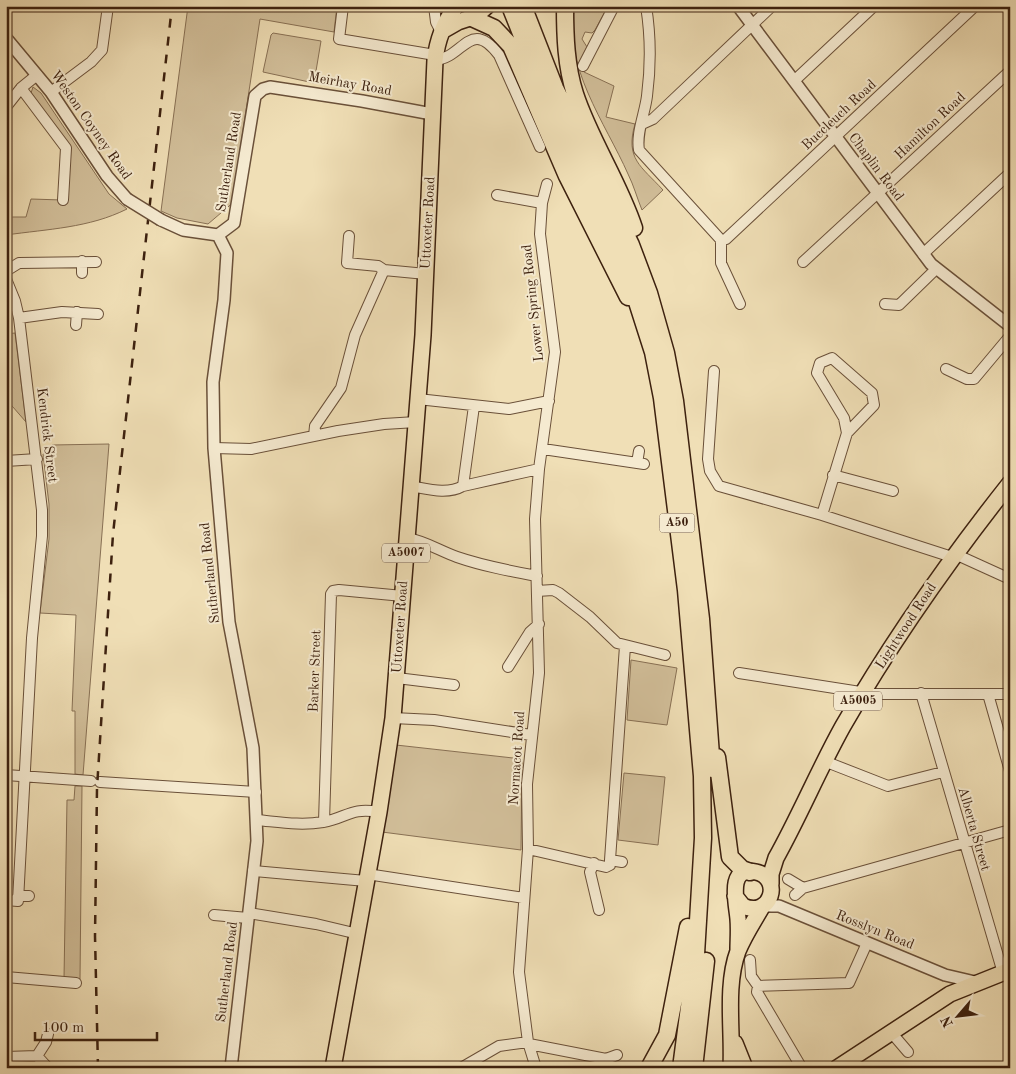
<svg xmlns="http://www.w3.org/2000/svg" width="1016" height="1074" viewBox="0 0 1016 1074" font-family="'Old Standard TT',serif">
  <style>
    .green { fill: #d2bf9a; stroke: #887054 }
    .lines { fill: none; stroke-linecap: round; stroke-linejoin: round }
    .minor-casing { stroke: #6a5039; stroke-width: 12 }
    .tertiary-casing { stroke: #6a5039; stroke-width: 14 }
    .primary-casing { stroke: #3d210f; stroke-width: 18 }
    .trunk-casing { stroke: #3d210f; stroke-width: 19 }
    .minor { stroke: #f5ead0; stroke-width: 10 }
    .tertiary { stroke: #f5ead0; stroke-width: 11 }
    .primary { stroke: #f0dfb6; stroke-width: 15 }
    .trunk { stroke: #f0dfb6; stroke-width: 16 }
    .rail { stroke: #3d210f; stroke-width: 2.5; stroke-dasharray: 9 9; stroke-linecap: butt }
    .tertiary-bridge-casing { stroke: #6a5039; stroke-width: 14; stroke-linecap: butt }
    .tertiary-bridge { stroke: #f5ead0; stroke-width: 11 }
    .labels { text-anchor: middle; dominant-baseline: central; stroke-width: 4; stroke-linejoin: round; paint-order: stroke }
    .shield { fill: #f5ead0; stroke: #745d49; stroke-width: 1 }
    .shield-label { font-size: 12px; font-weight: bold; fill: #3d210f }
    .street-label { font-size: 14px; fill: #3d210f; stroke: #f5ead0 }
  </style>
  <rect width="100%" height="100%" fill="#f0dfb6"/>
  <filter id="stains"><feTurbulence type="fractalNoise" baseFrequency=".004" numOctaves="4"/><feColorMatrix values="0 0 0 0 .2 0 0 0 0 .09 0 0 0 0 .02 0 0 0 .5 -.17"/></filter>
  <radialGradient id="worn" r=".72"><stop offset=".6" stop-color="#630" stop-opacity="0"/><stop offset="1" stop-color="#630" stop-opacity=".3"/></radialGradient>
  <path class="green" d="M188,6H337L334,32L260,19L238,163L235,201L208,224L177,218L161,211Z
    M575,6H608L595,30L592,33L585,32L582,39L587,47L578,65L584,72L614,86L606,117L635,124C625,159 641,166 663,190L642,210C637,198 634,186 628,174C606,124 561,64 575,6Z
    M273,33L321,41L314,83L263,72L271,35Z
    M33,87L41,93L109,194L127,209C89,228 48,229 6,235V217H26L31,199L62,200L66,148L31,93Z
    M15,333L26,422L6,399V334Z
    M109,444L83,775L75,774V711H72L76,615L40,613L49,539V504L43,454L52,445Z
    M631,660L677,668L667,725L627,720Z
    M396,745L522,759L521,850L382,832Z
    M624,773L665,777L658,845L618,840Z
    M75,786H82L80,979L64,978L67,800H74Z"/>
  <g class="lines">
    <g class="minor-casing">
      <path id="minor" d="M343,6L339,39L435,55
        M434,6L436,22L442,34
        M646,6C651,37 651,65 647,96C645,113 636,133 639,150L721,240
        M435,60C464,58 470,17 499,55L540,147
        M583,66L614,6
        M794,81L874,6
        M21,88L66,148L63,200
        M51,92L91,62L102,50L108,6
        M6,107L21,88L37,75
        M642,124L653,119L772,6
        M497,195L542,203
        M349,236L347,263L378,266L384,270L426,274
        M721,240L726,239L975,6
        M721,240V263L740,304
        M923,254L1010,173
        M803,262L1010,71
        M6,271L19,263L96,262
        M82,273V261
        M6,279L15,301L19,318L42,510V536L32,638L18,901L6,900
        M885,304L899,305L936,269
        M19,318L62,312L98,314
        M76,325L77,312
        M946,369L967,379H974L1010,336
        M714,371L708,459L710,471L719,486L822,515L952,557
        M418,399L509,409L549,401
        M314,436L315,426L341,388L355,335L384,270
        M214,448L251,449L338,431L384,424L416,422
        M543,449L644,464
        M6,461L37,459
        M637,463L639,451
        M833,475L893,491
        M410,486C428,489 447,495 463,486L539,469
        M463,486L474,406
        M822,515L847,433L844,418L817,373L820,363L832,358L872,393L874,405L847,433
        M407,538C425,541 440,551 457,557C483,566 510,571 537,576
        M955,554L1010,579
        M537,591L553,590L559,593L590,617L617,643L665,655
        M508,667L530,632L539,624
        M739,673L873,694H1010
        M397,678L454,685
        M921,693L1003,973
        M988,694L1010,771
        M393,718L434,720L531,735
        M824,761L888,786L943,772
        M6,775L91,781
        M100,782L256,792
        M257,820C279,822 301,826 323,822C347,818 350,807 379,812
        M324,822L331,594L333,591L339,590L403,596
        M528,849L606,867L610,865V860L622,862
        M610,860L625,646
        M594,863L590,872L599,910
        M253,871L366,881
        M367,874L524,898
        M788,879L803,888
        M795,895L803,888L1010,830
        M18,896H29
        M249,913L316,924L358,934
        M214,915L248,918
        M750,960L751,976L758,986
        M6,977L76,983
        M758,986L849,983L867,943
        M758,986L757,992L800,1065
        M890,1031L908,1052
        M529,1044L606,1059L617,1055
        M37,1056L46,1042L48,1034
        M37,1056L48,1068
        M6,1057L37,1056
        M461,1068L499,1046L528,1042
        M536,1068L528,1042L519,972L528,849L527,784L539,673L535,519L539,469L555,352L540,234L542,203L547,184"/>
    </g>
    <g class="tertiary-casing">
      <path id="tertiary" d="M738,6L931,264L1010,326
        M6,38L51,92L107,176L127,199
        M161,220L183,230L218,235
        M218,235L227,253L224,300L213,382L214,448L229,622L253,748L257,841L231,1068
        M218,235L234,223L255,96L263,89L270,87L362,101L432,114
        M763,906H779L945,975L975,982"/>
    </g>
    <g class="primary-casing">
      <path id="primary" d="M444,30L458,22L476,16L487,6
        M771,884V874L776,858C800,815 819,769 843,726C892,641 949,560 1010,483
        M735,896L743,906C771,919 783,878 756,872C726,865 737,904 738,919C739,930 738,940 738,950
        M735,1043L745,1068
        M333,1068L379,812L393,718L423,335L435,60C437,41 445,21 456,6
        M731,1068C733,1031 725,986 738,951C744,936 754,921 762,907
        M837,1068L950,994L1010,970"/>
    </g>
    <g class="trunk-casing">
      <path id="trunk" d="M510,6L550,106L622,255L653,352L662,398L686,590L702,776L703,838L696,954L681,1068
        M523,6L555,88L631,245L649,293L666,353L675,401L701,619L712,769
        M565,6C565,36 566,66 575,94C590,140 619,182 634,228
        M472,18L494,28L511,46L567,176L628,297
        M717,757L730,857L742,869L750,872
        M649,1068L667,1035L688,927
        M694,1068L706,961"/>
    </g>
    <use href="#minor" class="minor"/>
    <use href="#tertiary" class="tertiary"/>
    <use href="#primary" class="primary"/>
    <use href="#trunk" class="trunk"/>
    <path class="rail" d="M98,1068L95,936L97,788L113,534L172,6"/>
    <g class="tertiary-bridge-casing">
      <path id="tertiary-bridge" d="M127,199L161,220"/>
    </g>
    <use href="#tertiary-bridge" class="tertiary-bridge"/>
  </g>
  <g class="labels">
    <g class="shield">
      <rect x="659.5" y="513.5" width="35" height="19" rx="4"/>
      <rect x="382" y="543.5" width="48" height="19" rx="4"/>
      <rect x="834" y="691.5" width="48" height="19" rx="4"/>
    </g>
    <g class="shield-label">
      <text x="677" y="523">A50</text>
      <text x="406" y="553">A5007</text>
      <text x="858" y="701">A5005</text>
    </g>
    <g class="street-label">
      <text transform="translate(350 84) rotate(10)">Meirhay Road</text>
      <text transform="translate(839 115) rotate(-43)">Buccleuch Road</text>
      <text transform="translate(91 125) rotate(55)">Weston Coyney Road</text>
      <text transform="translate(930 126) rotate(-43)">Hamilton Road</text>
      <text transform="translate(229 162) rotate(-81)">Sutherland Road</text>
      <text transform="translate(876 167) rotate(53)">Chaplin Road</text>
      <text transform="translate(428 223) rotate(-87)">Uttoxeter Road</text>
      <text transform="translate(533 303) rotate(-96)">Lower Spring Road</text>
      <text transform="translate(47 435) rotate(83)">Kendrick Street</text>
      <text transform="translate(210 573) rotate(-96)">Sutherland Road</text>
      <text transform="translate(906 626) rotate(-57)">Lightwood Road</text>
      <text transform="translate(400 627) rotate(-86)">Uttoxeter Road</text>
      <text transform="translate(315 671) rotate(-88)">Barker Street</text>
      <text transform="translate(517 758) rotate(-86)">Normacot Road</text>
      <text transform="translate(974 829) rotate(74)">Alberta Street</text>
      <text transform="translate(875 930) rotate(22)">Rosslyn Road</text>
      <text transform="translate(227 972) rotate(-83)">Sutherland Road</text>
    </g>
  </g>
  <rect width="1016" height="1074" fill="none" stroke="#f0dfb6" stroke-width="25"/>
  <rect x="8" y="8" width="1001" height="1059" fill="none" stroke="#3d210f" stroke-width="2.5"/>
  <rect x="12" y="12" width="991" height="1049" fill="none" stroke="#3d210f"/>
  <g transform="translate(958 1016) rotate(242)" stroke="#f5ead0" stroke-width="4" paint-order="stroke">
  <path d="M0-4L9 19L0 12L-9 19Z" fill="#3d210f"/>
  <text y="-8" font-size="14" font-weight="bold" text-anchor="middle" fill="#3d210f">N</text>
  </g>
  <path d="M35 1032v8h122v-8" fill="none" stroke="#3d210f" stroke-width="2.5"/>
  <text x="42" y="1032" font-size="15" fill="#3d210f" stroke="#f5ead0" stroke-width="4" paint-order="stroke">100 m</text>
  <rect width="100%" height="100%" filter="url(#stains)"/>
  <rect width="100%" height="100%" fill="url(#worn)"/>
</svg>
